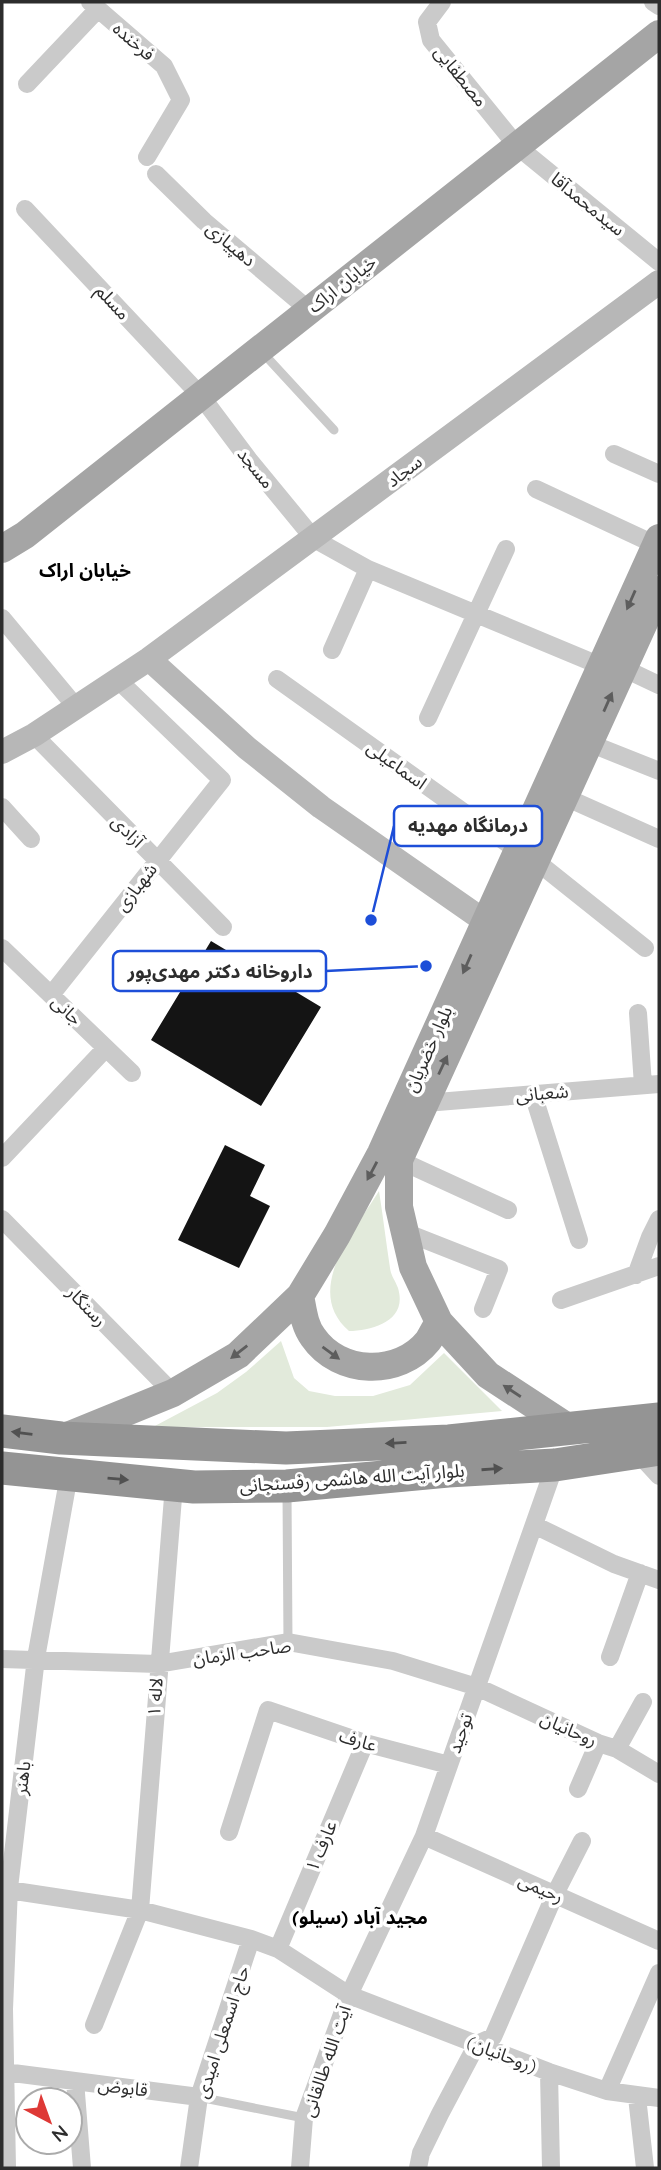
<svg xmlns="http://www.w3.org/2000/svg" width="661" height="2170" viewBox="0 0 661 2170" font-family="Quicksand,'Noto Sans Arabic',sans-serif">
  <style>
    .green { fill: #e2eadb }
    .building { fill: #141414 }
    .lines { fill: none; stroke-linecap: round; stroke-linejoin: round }
    .lane { stroke: #cacaca; stroke-width: 9 }
    .street { stroke: #cacaca; stroke-width: 18 }
    .secondary { stroke: #b7b7b7; stroke-width: 24 }
    .primary { stroke: #a5a5a5; stroke-width: 28 }
    .highway { stroke: #949494; stroke-width: 33 }
    .oneway { fill: #5d5d5d }
    .oneway2 { fill: #515151 }
    .labels { text-anchor: middle; dominant-baseline: central; stroke-width: 7; stroke-linejoin: round; paint-order: stroke }
    .street-label { font-size: 18px; fill: #2d2d2d; stroke: #fff }
    .neighbourhood-label { font-size: 19px; font-weight: bold; fill: #000; stroke: #fff }
    .leader { fill: none; stroke: #1d4ed8; stroke-width: 2.5 }
    .callout-dot { fill: #1d4ed8; stroke: #fff; stroke-width: 2.5 }
    .callout { fill: #fff; stroke: #1d4ed8; stroke-width: 2.5 }
    .callout-label { font-size: 19px; text-anchor: middle; font-weight: bold; fill: #2d2d2d }
  </style>
  <rect width="100%" height="100%" fill="#fff"/>
  <path class="green" d="M379,1191C383,1216 386,1242 390,1268C391,1276 395,1280 398,1288C408,1321 373,1330 349,1331C302,1290 355,1230 379,1191Z
    M281,1341L294,1378L309,1391L335,1396H373L410,1385L444,1353L502,1411L327,1427H153L217,1393L246,1372Z"/>
  <path class="building" d="M211,941L321,1007L261,1106L151,1040Z
    M225,1145L265,1165L250,1196L270,1206L239,1268L178,1240Z"/>
  <g class="lines">
    <path class="lane" d="M263,353L334,430
      M287,1493L288,1642
      M199,2097L304,2118"/>
    <path class="street" d="M90,2L164,66L181,100L147,157
      M442,2L427,22L431,40L517,146L659,262
      M653,2L659,6
      M27,84L98,9
      M156,174L204,221L309,310
      M25,209L201,396L249,460L314,539L368,569L601,666
      M614,454L659,474
      M536,489L656,545
      M2,618L76,707
      M332,650L368,569
      M623,668L659,685
      M277,679L518,851
      M428,718L506,549
      M34,735L223,927
      M589,743L659,771
      M565,797L659,839
      M2,807L31,839
      M536,861L645,948
      M2,948L132,1073
      M51,995L222,780L117,679
      M638,1013L643,1085
      M533,1094L579,1240
      M425,1103L659,1084
      M2,1158L106,1048
      M399,1160L508,1210
      M2,1219L173,1393
      M405,1232L499,1269L483,1309
      M636,1275L650,1237L659,1219
      M561,1300L659,1266
      M636,1451L659,1476
      M534,1525L614,1564L659,1580
      M610,1657L640,1573
      M2,1659L158,1664L288,1642L393,1661L477,1687L598,1743L617,1749L659,1774
      M617,1749L643,1702
      M578,1789L598,1743
      M229,1832L268,1710L365,1743L449,1765
      M424,1836L659,1941
      M2,1889L140,1910L251,1939L278,1949L349,1995L549,2072L607,2091L659,2098
      M278,1949L365,1743
      M94,2025L140,1910L174,1485
      M5,2072L199,2097
      M549,2072L551,2168
      M75,2081L82,2168
      M607,2091L659,1973
      M637,2097L645,2168
      M7,2168L4,2009L9,1888L36,1658L69,1475
      M189,2168L199,2097L251,1939
      M300,2168L304,2118L349,1995L424,1836L555,1465
      M418,2168L421,2153L440,2114L477,2044L493,2037L555,1894L582,1841"/>
    <path class="secondary" d="M149,659L247,748L321,807L486,922
      M2,752L34,735L149,659L659,282"/>
    <path class="primary" d="M2,549L25,535L659,34
      M300,1296C303,1310 304,1325 313,1337C339,1375 399,1377 428,1341C432,1335 435,1328 439,1322
      M569,1428L488,1375L439,1322L413,1267L399,1207V1160L659,590
      M65,1437L173,1393L238,1355L300,1296L337,1235L381,1153L659,538"/>
    <path class="highway" d="M2,1431L61,1438L286,1448L449,1441L659,1419
      M2,1468L194,1487L287,1486L448,1471L555,1465L659,1449"/>
  </g>
  <defs><path id="oneway-solid" d="M-6-.8H1V-3.2L6.5 0L1 3.2V.8H-6Z" transform="scale(1.75)"/></defs>
  <g class="oneway">
    <use href="#oneway-solid" transform="translate(631 600) rotate(114)"/>
    <use href="#oneway-solid" transform="translate(608 702) rotate(-66)"/>
    <use href="#oneway-solid" transform="translate(467 964) rotate(114)"/>
    <use href="#oneway-solid" transform="translate(443 1065) rotate(-65)"/>
    <use href="#oneway-solid" transform="translate(372 1171) rotate(118)"/>
    <use href="#oneway-solid" transform="translate(239 1352) rotate(142)"/>
    <use href="#oneway-solid" transform="translate(331 1353) rotate(36)"/>
    <use href="#oneway-solid" transform="translate(512 1391) rotate(-147)"/>
  </g>
  <g class="oneway2">
    <use href="#oneway-solid" transform="translate(22 1433) rotate(-173)"/>
    <use href="#oneway-solid" transform="translate(396 1443) rotate(177)"/>
    <use href="#oneway-solid" transform="translate(492 1469) rotate(-4)"/>
    <use href="#oneway-solid" transform="translate(118 1479) rotate(5)"/>
  </g>
  <g class="labels">
    <g class="street-label">
      <text transform="translate(134 41) rotate(41)">فرخنده</text>
      <text transform="translate(461 76) rotate(51)">مصطفایی</text>
      <text transform="translate(588 204) rotate(39)">سیدمحمدآقا</text>
      <text transform="translate(231 244) rotate(40)">دهپیازی</text>
      <text transform="translate(342 284) rotate(-38)">خیابان اراک</text>
      <text transform="translate(113 302) rotate(47)">مسلم</text>
      <text transform="translate(256 468) rotate(51)">مسجد</text>
      <text transform="translate(404 471) rotate(-37)">سجاد</text>
      <text transform="translate(397 765) rotate(36)">اسماعیلی</text>
      <text transform="translate(128 831) rotate(45)">آزادی</text>
      <text transform="translate(136 887) rotate(-52)">شهبازی</text>
      <text transform="translate(67 1010) rotate(44)">جانی</text>
      <text transform="translate(428 1049) rotate(-66)">بلوار خضریان</text>
      <text transform="translate(542 1093) rotate(-5)">شعبانی</text>
      <text transform="translate(87 1306) rotate(46)">رستگار</text>
      <text transform="translate(352 1478) rotate(-4)">بلوار آیت الله هاشمی رفسنجانی</text>
      <text transform="translate(242 1652) rotate(-8)">صاحب الزمان</text>
      <text transform="translate(155 1697) rotate(-86)">لاله ۱</text>
      <text transform="translate(569 1729) rotate(24)">روحانیان</text>
      <text transform="translate(460 1733) rotate(-71)">توحید</text>
      <text transform="translate(358 1740) rotate(17)">عارف</text>
      <text transform="translate(22 1778) rotate(-83)">باهنر</text>
      <text transform="translate(321 1846) rotate(-67)">عارف ۱</text>
      <text transform="translate(541 1888) rotate(24)">رحیمی</text>
      <text transform="translate(222 2032) rotate(-72)">حاج اسمعلی امیدی</text>
      <text transform="translate(502 2054) rotate(21)">(روحانیان)</text>
      <text transform="translate(326 2061) rotate(-71)">آیت الله طالقانی</text>
      <text transform="translate(123 2087) rotate(7)">قابوض</text>
    </g>
    <g class="neighbourhood-label">
      <text x="85" y="570">خیابان اراک</text>
      <text x="360" y="1917">(مجید آباد (سیلو</text>
    </g>
  </g>
  <path class="leader" d="M371 920L394 826M426 966L326 971"/>
  <g class="callout-dot">
    <circle cx="371" cy="920" r="7"/>
    <circle cx="426" cy="966" r="7"/>
  </g>
  <g class="callout">
    <rect x="394" y="806" width="148" height="40" rx="7"/>
    <rect x="113" y="951" width="213" height="40" rx="7"/>
  </g>
  <g class="callout-label">
    <text x="468" y="832">درمانگاه مهدیه</text>
    <text x="220" y="978">داروخانه دکتر مهدی‌پور</text>
  </g>
  <rect width="661" height="2170" fill="none" stroke="#2d2d2d" stroke-width="7"/>
  <g transform="translate(49 2121) rotate(139)"><circle r="33" fill="#ffffff" stroke="#ababab" stroke-width="2"/>
  <path d="M0-5L12 26L0 18L-12 26Z" fill="#de3936"/>
  <text y="-10" font-size="19" font-weight="bold" text-anchor="middle" fill="#2d2d2d">N</text>
  </g>
</svg>
